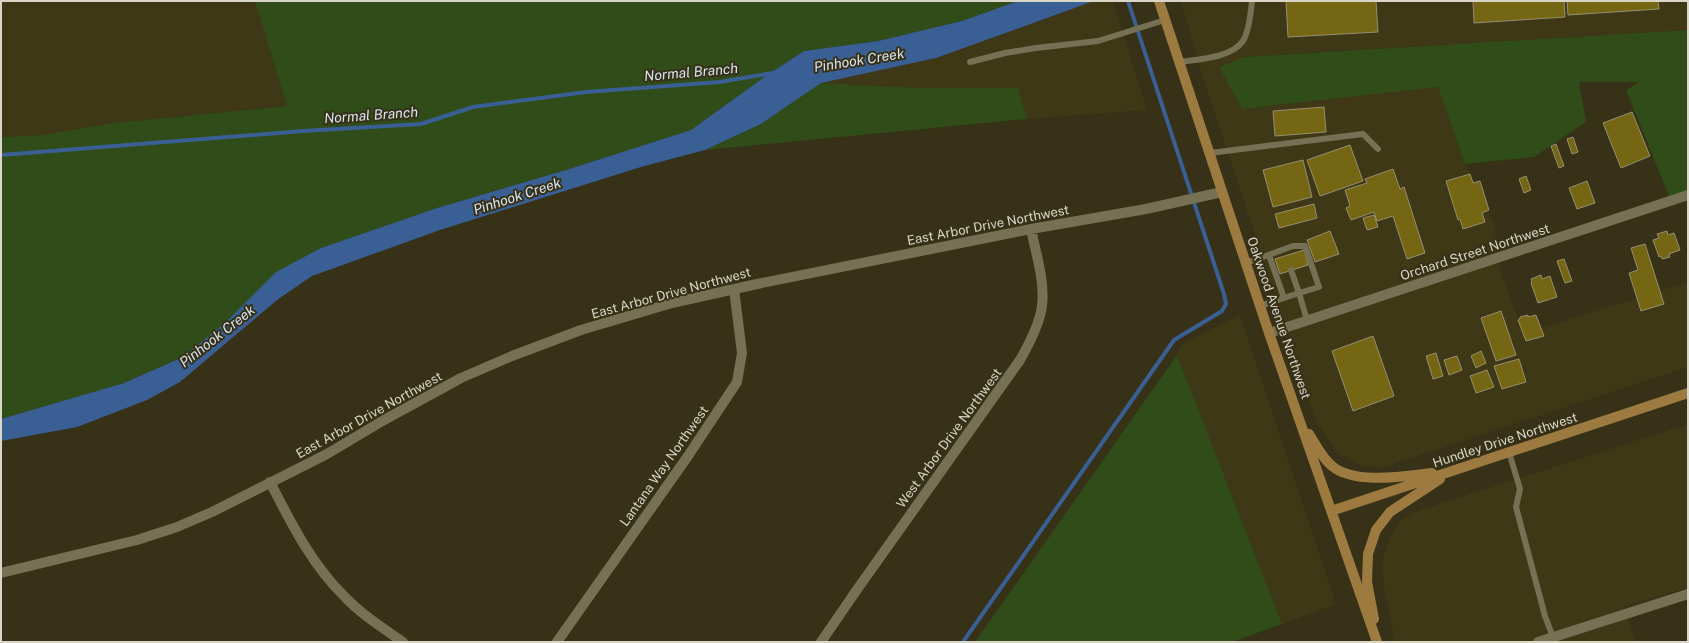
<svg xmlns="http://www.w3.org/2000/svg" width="1689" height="643" viewBox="0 0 1689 643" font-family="'Public Sans',sans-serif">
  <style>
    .built { fill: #3f3816 }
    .green { fill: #304c18 }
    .water { fill: #3a5f95 }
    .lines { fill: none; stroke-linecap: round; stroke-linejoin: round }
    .stream { stroke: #3a5f95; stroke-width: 4 }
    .building { fill: #756614; stroke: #958f72 }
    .lane { stroke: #767054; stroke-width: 6 }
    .street { stroke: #767054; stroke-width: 10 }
    .secondary { stroke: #9d7b40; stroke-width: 10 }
    .labels { text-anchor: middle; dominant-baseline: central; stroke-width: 4; stroke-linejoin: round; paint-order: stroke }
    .street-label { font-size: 13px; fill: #d9d6c7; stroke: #363117 }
    .water-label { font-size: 14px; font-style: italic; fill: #d7e2f2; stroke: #363117 }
  </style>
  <rect width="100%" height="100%" fill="#363117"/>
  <path class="built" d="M1,1H255L287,106L114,123L43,135L1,137Z
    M1094,1H1113L1147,110L1027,119L1018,88H919L821,83L936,58Z
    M1181,1H1688V30L1245,57L1242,109L1438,87L1465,164L1494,222L1501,274L1524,334L1688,282V367L1381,468L1358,464L1338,453L1317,423L1202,75Z
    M1240,315L1336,604L1282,624L1177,355L1182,344Z
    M1688,424V588L1624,606L1635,642H1395L1384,587L1382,560L1391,535L1401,520L1420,510Z"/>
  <path class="green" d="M255,1H1018L962,21L878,41L804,51L770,73L691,130L566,170L437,208L321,248L183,357L124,383L1,419V137L43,135L114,123L287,106Z
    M1688,30V190L1669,196L1626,90L1639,82H1579L1586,122L1534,157L1465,164L1438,87L1242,109L1219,67L1245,57Z
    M821,83L919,88H1018L1027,119L705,150L761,124Z
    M1177,355L1282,624L1232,642H975Z"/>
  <path class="water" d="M1018,1H1094L936,58L821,83L761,124L705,150L641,167L440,230L312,276L277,300L180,382L147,400L77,427L1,441V419L124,383L183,357L226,322L276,272L321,248L437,208L566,170L691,130L770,73L804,51L878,41L962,21Z"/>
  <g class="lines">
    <path class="stream" d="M1,155L303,131L421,124L473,107L586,92L720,82L773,73
      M963,642L1174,340L1222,311L1226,304L1224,294L1128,1"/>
  </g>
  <path class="building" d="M1286,1H1376L1378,32L1288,37Z
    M1473,1H1564L1565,17L1474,23Z
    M1567,1H1658L1659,9L1568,15Z
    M1324,107L1326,132L1275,136L1273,111Z
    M1632,112L1650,156L1621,168L1603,123Z
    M1573,137L1578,152L1572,154L1567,139Z
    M1556,144L1564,166L1559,168L1551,146Z
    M1350,145L1363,181L1320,196L1307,160Z
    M1303,160L1312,197L1273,207L1263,170Z
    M1393,169L1400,189L1404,187L1425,253L1407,259L1393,216L1377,221L1374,212L1351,220L1346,208L1350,206L1345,190L1367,183L1365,179Z
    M1470,174L1473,183L1480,181L1489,210L1482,213L1485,222L1463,229L1460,219L1458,220L1446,181Z
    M1526,176L1531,190L1524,193L1519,179Z
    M1587,181L1595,203L1577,209L1569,188Z
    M1314,204L1317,218L1279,228L1275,214Z
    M1374,215L1378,227L1367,230L1363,218Z
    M1330,231L1339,254L1315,262L1307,240Z
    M1667,231L1668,235L1674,233L1680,250L1669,254L1670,257L1662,259L1661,256L1659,257L1653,240L1659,238L1657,234Z
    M1645,244L1664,304L1641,311L1629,273L1638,270L1631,248Z
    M1304,250L1308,265L1280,274L1275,259Z
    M1564,259L1572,281L1565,283L1557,261Z
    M1541,275L1542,279L1550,276L1557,297L1538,303L1531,283L1532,282L1531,279Z
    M1501,311L1516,355L1496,361L1481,318Z
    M1528,315V317L1536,315L1544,336L1526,341L1518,320L1520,319V317Z
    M1373,336L1394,396L1353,411L1332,351Z
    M1481,351L1486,363L1476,368L1471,356Z
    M1436,353L1443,376L1433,379L1426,356Z
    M1457,356L1462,370L1449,375L1444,360Z
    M1519,359L1526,382L1502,389L1494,366Z
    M1487,370L1494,387L1476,393L1470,376Z"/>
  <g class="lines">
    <path class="lane" d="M970,62L1005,53L1036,48L1098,41L1165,20
      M1179,62C1199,59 1231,58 1243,41C1249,32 1251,11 1252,1
      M1210,153L1363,134L1378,149
      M1269,255L1284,298
      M1246,263L1293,246H1305L1319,287L1299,293L1307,320
      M1260,306L1299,293L1291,270
      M1509,452L1520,489L1516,507L1545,616L1554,640"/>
    <path class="street" d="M1269,333L1688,195
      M270,482C291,523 312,565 345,597C362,615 383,628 403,642
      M1,573L137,540L177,527L212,512L327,454L384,420L461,378L512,356L581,330L672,303L757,284L1031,229L1146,209L1222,192
      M557,642L688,456L737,382L742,353L734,289
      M821,642L856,591L1020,360C1028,346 1040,322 1042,306C1045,281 1036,254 1031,229
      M1538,642L1688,594"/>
    <path class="secondary" d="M1159,1L1269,333L1377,642
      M1309,434C1316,445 1322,458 1332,466C1354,485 1405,476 1432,473
      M1331,511L1688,393
      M1374,619L1367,582L1368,554L1376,530L1390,512L1440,479"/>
  </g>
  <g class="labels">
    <g class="street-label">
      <text transform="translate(988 225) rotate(-11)">East Arbor Drive Northwest</text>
      <text transform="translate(1475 252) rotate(-18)">Orchard Street Northwest</text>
      <text transform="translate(671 293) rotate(-15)">East Arbor Drive Northwest</text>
      <text transform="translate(1279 318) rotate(71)">Oakwood Avenue Northwest</text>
      <text transform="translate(369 415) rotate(-29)">East Arbor Drive Northwest</text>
      <text transform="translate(949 438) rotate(-54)">West Arbor Drive Northwest</text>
      <text transform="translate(1505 440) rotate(-18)">Hundley Drive Northwest</text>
      <text transform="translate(664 466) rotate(-55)">Lantana Way Northwest</text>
    </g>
    <g class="water-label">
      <text transform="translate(859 60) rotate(-9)">Pinhook Creek</text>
      <text transform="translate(691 72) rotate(-5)">Normal Branch</text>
      <text transform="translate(371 115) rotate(-4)">Normal Branch</text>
      <text transform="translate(517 196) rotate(-18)">Pinhook Creek</text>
      <text transform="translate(217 336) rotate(-38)">Pinhook Creek</text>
    </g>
  </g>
  <rect width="1689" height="643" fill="none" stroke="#d9d6c7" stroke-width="4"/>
</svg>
